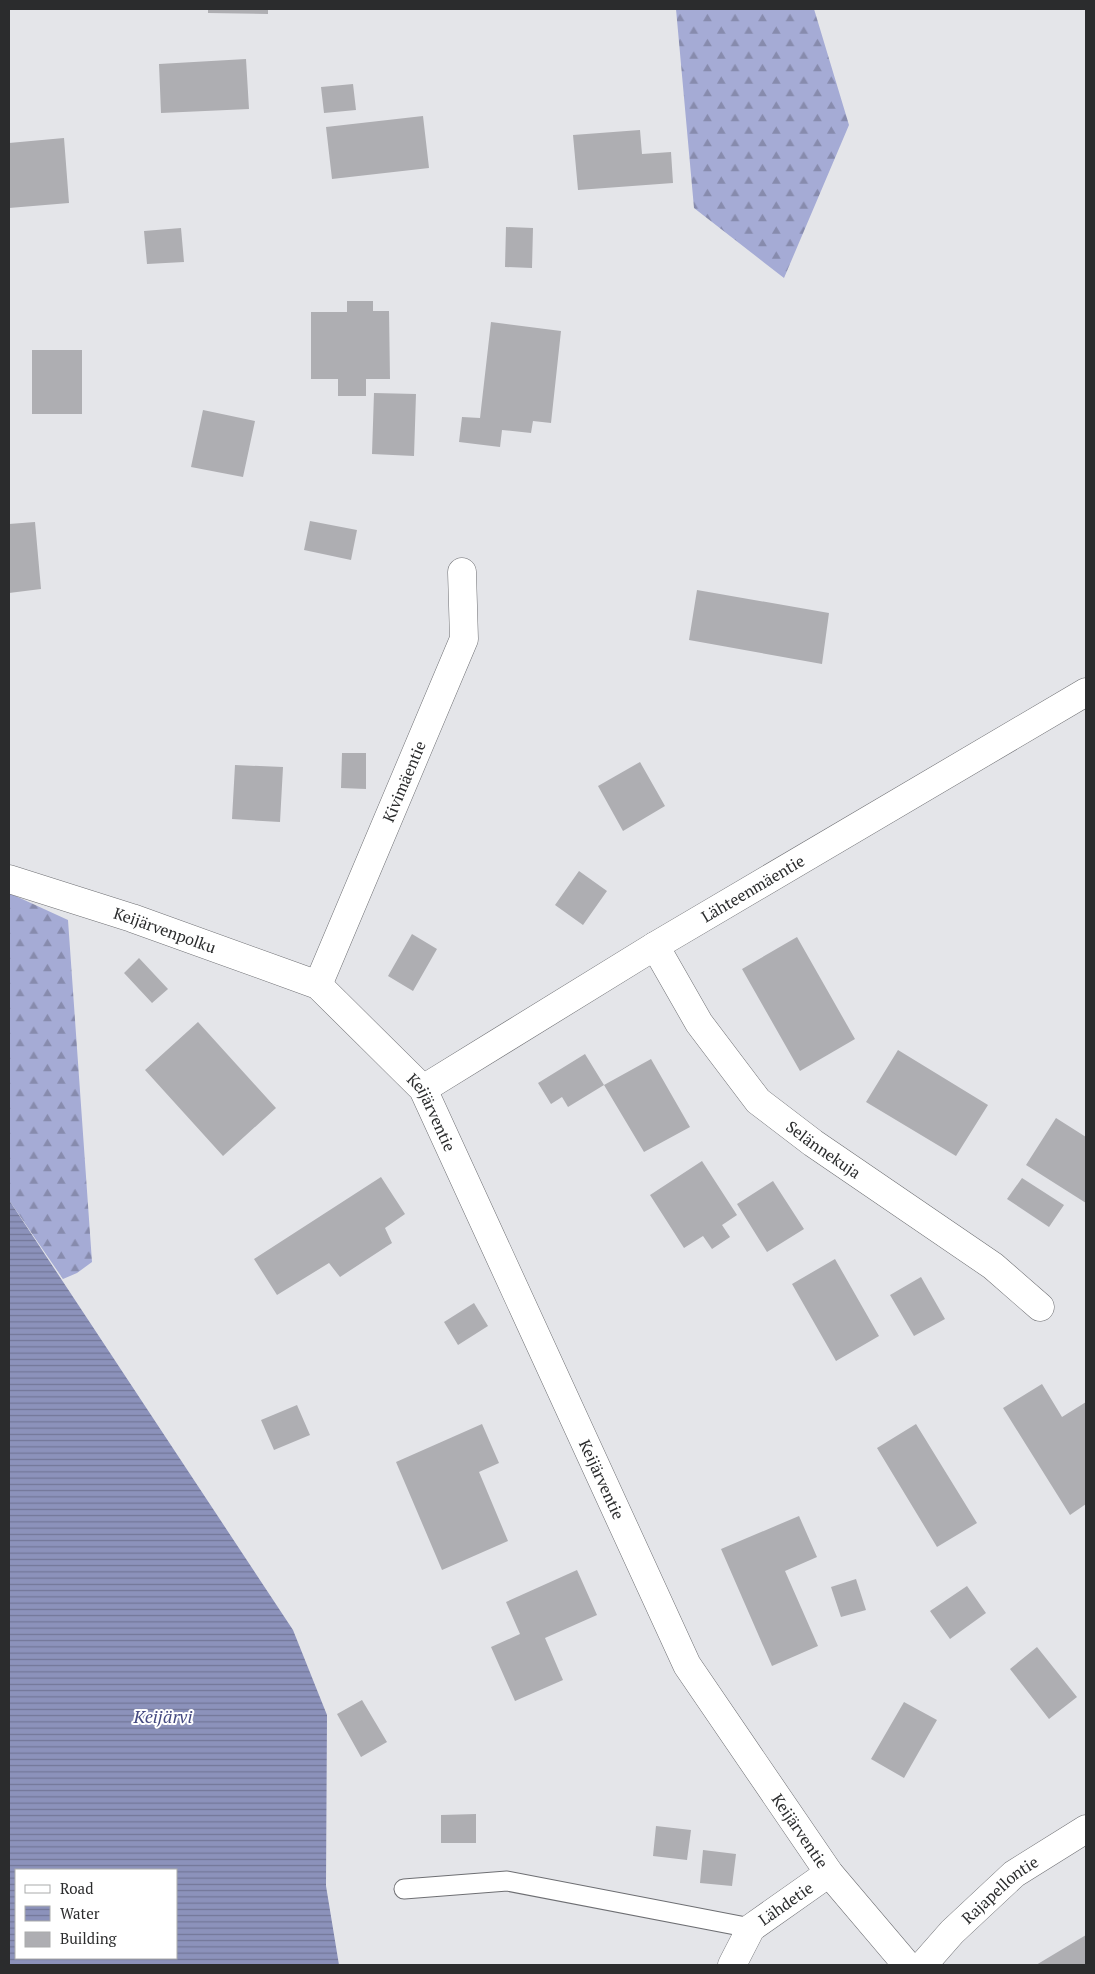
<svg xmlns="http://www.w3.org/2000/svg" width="1095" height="1974" viewBox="0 0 1095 1974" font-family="'PT Serif',serif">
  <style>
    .forest { fill: url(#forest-firs) }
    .water { fill: url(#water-rules); fill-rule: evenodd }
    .building { fill: #aeaeb2 }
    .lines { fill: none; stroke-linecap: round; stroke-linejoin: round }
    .service-casing { stroke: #6e6f73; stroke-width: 21 }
    .minor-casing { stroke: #6e6f73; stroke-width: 29 }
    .service { stroke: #fff; stroke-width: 19 }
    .minor { stroke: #fff; stroke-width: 28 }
    .labels { text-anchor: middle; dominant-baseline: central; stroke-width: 4; stroke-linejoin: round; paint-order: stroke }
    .street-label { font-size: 16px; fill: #2b2c2d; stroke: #fff }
    .water-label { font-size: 18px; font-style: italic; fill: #454a82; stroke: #fff }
  </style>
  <defs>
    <pattern id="forest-firs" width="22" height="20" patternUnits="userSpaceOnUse" patternTransform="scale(1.25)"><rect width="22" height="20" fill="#a5abd5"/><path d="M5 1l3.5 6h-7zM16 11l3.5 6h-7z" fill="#878bad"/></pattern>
    <pattern id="water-rules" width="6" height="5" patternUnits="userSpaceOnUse" patternTransform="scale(1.25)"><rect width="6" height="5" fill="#8c92bb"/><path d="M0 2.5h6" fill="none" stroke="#737798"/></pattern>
  </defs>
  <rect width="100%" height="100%" fill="#e4e5e9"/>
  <path class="forest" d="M676,9H814L849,125L784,278L694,208Z
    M9,893L68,920L92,1262L77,1273L63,1279L9,1200Z"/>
  <path class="water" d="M9,1200L293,1630L327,1715L326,1886L339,1965H9ZM16,1870H176V1958H16Z"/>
  <path class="building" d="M208,9H268V14L208,13Z
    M246,59L249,109L161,113L159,64Z
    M353,84L356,110L324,113L321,87Z
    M423,116L429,168L332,179L326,127Z
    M640,130L642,154L671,152L673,183L578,190L573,135Z
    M64,138L69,203L9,208V143Z
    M506,227L533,228L532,268L505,267Z
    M181,228L184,262L147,264L144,231Z
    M347,301H373V311H389L390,379H366V396H338V379H311V312H347Z
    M491,322L561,331L551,423L533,421L531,433L502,430L500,447L459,442L462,417L480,418Z
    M32,350H82V414H32Z
    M374,393L416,394L414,456L372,454Z
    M203,410L255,421L243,477L191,467Z
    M310,521L357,530L351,560L304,550Z
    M35,522L41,589L9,593V524Z
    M697,590L829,613L822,664L689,640Z
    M342,753H366V789L341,788Z
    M640,762L665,806L623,831L598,786Z
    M235,765L283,767L280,822L232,819Z
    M579,871L607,891L583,925L555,905Z
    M412,934L437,949L413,991L388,976Z
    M797,937L855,1039L800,1071L742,969Z
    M139,958L168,989L152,1003L124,973Z
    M198,1022L276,1108L223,1156L145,1070Z
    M898,1050L988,1105L956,1156L866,1102Z
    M585,1054L604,1085L651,1059L690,1127L644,1152L604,1085L568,1107L562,1097L551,1104L538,1083Z
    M1056,1118L1086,1137V1203L1026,1165Z
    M702,1161L737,1215L722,1225L730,1237L712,1249L703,1236L684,1248L650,1195Z
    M381,1177L405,1214L385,1228L392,1243L340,1277L329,1263L277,1295L254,1259Z
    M1022,1178L1064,1205L1049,1227L1007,1199Z
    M773,1181L804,1229L767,1252L737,1204Z
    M835,1259L879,1336L836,1361L792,1284Z
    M921,1277L945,1319L914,1336L890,1295Z
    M474,1303L488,1326L458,1345L444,1322Z
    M1042,1384L1062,1417L1086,1402V1504L1070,1515L1003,1408Z
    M297,1405L310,1435L274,1450L261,1420Z
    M482,1424L499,1463L479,1472L508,1541L442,1570L396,1462Z
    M916,1424L977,1523L937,1547L877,1448Z
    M799,1516L817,1557L785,1571L818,1646L772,1666L721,1549Z
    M577,1570L597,1615L545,1638L563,1680L515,1701L491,1647L520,1634L506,1602Z
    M856,1579L866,1610L841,1617L831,1587Z
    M967,1586L986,1613L950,1639L930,1611Z
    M1037,1647L1077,1697L1049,1719L1010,1669Z
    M362,1700L387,1742L361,1757L337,1714Z
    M904,1702L937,1720L904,1778L871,1759Z
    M476,1814V1843H441V1815Z
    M656,1826L691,1830L687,1860L653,1856Z
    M703,1850L736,1854L732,1886L700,1883Z
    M1086,1935V1965H1036Z"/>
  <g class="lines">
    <g class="service-casing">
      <path id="service" d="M404,1889L507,1881L751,1928"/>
    </g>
    <g class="minor-casing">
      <g id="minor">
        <path id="s1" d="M9,879L132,918L318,985L423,1089L687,1665L829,1873L907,1965"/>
        <path id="s2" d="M655,946L699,1023L758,1101L813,1143L993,1266L1040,1307"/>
        <path id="s3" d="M318,985L464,639L462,572"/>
        <path id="s4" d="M423,1089L655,946L1086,692"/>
        <path id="s5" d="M732,1965L751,1928L829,1873"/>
        <path id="s6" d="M923,1965L952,1932L1014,1874L1086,1829"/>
      </g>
    </g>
    <use href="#service" class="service"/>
    <use href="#minor" class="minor"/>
  </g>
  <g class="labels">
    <g class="street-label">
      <text stroke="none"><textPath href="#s3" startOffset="221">Kivimäentie</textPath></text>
      <text stroke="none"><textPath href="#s4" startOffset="386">Lähteenmäentie</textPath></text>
      <text stroke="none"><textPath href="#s1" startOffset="164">Keijärvenpolku</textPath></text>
      <text stroke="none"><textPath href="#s1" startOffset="499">Keijärventie</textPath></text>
      <text stroke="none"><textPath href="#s2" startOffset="268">Selännekuja</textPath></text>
      <text stroke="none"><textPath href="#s1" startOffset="904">Keijärventie</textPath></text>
      <text stroke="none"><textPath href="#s1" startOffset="1309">Keijärventie</textPath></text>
      <text stroke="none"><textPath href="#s6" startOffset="108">Rajapellontie</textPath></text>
      <text stroke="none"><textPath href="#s5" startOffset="84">Lähdetie</textPath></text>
    </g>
    <g class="water-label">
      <text x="163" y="1716">Keijärvi</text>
    </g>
  </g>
  <rect width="1095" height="1974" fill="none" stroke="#2b2c2d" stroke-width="20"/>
  <rect x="15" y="1869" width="162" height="90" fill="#ffffff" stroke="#aaabab"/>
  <rect x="25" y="1885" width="25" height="8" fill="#ffffff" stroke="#aaabab"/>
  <text x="60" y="1894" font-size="15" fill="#2b2c2d">Road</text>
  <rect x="25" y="1906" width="25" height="15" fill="url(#water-rules)" stroke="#aaabab"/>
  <text x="60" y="1919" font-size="15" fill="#2b2c2d">Water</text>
  <rect x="25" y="1932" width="25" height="15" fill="#aeaeb2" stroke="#aaabab"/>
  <text x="60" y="1944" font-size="15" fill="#2b2c2d">Building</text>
</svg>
